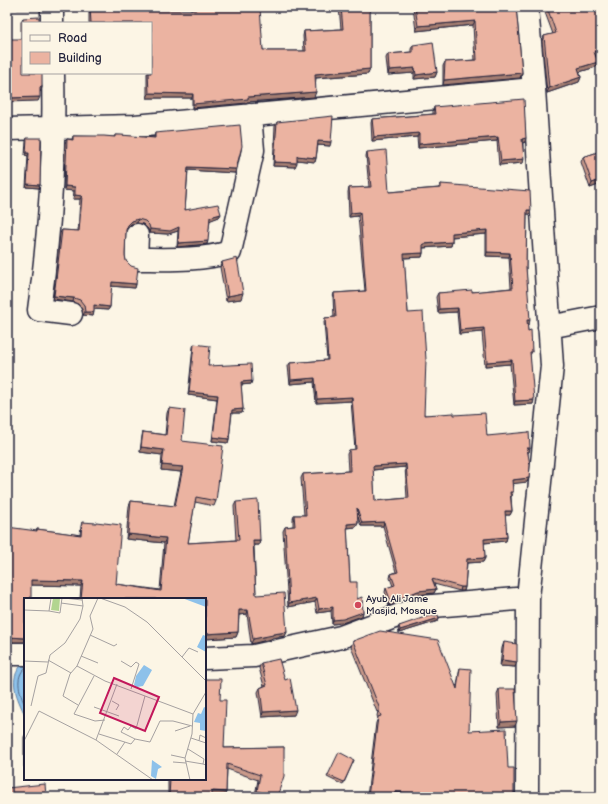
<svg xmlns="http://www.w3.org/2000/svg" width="608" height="804" viewBox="0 0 608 804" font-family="'Balsamiq Sans',sans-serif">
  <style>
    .water { fill: #8dc1ea; stroke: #6281a4 }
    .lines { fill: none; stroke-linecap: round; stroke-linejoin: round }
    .shore { stroke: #4d6281; stroke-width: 1 }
    .minor-casing { stroke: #22223b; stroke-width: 25 }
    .minor { stroke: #fcf5e5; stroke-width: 22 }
    .wall { fill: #ca9a8a; stroke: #22223b; fill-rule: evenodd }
    .shaded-wall { fill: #a47d71; stroke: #22223b }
    .building { fill: #ebb3a1; stroke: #22223b; fill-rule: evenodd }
    .poi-dot { fill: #d1495b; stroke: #fcf5e5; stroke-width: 1.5 }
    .labels { text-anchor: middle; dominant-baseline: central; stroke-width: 3; stroke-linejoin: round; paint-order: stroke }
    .poi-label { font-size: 10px; fill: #22223b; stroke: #fcf5e5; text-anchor: start }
    .inset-road { fill: none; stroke: #a5a1a1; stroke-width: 1 }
    .view { fill: #c2185b; fill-opacity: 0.15; stroke: #c2185b; stroke-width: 2 }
    .inset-edge { fill: none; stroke: #22223b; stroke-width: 2 }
  </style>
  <rect width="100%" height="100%" fill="#fcf5e5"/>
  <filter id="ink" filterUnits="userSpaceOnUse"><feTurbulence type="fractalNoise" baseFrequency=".025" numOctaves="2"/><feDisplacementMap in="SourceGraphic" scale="8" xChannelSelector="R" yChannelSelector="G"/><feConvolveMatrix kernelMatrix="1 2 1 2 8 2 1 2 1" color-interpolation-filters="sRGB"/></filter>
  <g filter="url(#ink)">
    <path class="water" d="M23,664H25V715C17,698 7,678 23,664Z"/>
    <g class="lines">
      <path class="shore" d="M25,668C14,678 20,693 25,706"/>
      <g class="minor-casing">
        <path id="minor" d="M52,7V23
          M53,73C55,153 50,232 39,310L71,314
          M7,129L135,126L534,89
          M137,235L136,259C167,259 199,261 230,252L253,150L250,115
          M549,327L601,317
          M7,654H25
          M205,658L254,656L341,637L421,607L528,598
          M527,797L528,598L552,366L534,89L527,7"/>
      </g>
      <use href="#minor" class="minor"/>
    </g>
    <path class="wall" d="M90,7L149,10H194V7H256L263,50L267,51H304L303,36L304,31L341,29L339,7H370V69L368,74L316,78L314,97L247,102V103L192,108V98H147V73H151V23H89V11Z
      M413,7H516L519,38L522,73L520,78L443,85V66L445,62L475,60L473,25L416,31Z
      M543,7H601V54L596,56L598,62L596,67L579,72L581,77L579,82L547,93L542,41L544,36L553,34Z
      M23,18V23L42,87L41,91H40L38,101L21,39V22Z
      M413,45L437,72L435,77L414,79V73L388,75L386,58L388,54L411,52V49Z
      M434,107L525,142L523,143V163L499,165L497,141L418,148L417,137L372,141L371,123L372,119L433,114V111Z
      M277,122L330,146L318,145L316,158L315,162L297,160L295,167L273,166L275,126Z
      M155,133L235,173L188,170L185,210L221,214L219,217L210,220L207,244L177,247L178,231L168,234L149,233L148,229L143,224L137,223L131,224L127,228L126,230L125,255L126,261L136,284L135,288L111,286L110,307L108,310L94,309L93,316L83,315L82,309L78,304L73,302L53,299L60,233L62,230L78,231L80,199H73L74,191L64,190L65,143L67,139L72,140L73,136L115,137V135L154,138Z
      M27,138L40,185L39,188L26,187L28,156L25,155L26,141Z
      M601,151V184L590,188L581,162L583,157Z
      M367,152L389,192L439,188L441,184L530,214H527L526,267L529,324H527L528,331L532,352L530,355L533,404L514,405L510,364L485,366L482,332L459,334L457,312L438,313L436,297L438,293L472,292L511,288L509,257L486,256V234L452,237V242L451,246L423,248V253L422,257L404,258L408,313L424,415H454L487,436L530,448L529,452H528L529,478L527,482L513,483L512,496H511L512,511L510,515H505L507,537L506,541L484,543L485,558L483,562L467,563L465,587L464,591H460L434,584L436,589L434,593L417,595L389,606L385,592L386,588L393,586L390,578L391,574L396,572L383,526H361L358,517V523L356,527L347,528L350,582L363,612L362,616L342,623L332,624L331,611L317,613L315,602L288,607L283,531L285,527L293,526V519L294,515H304L301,478L303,474L348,471L347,454L349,450H355L351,401L316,403L314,382L290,384L288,366L290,363L327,360L324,322L325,318L334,317L333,297L334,293L365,291L358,216L349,217L348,192L349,188L369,187L366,156ZM405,467L407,498L375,501L373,470Z
      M222,262L241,299L226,301L220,267Z
      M194,344L208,366L251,384L241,385L243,409L242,413H232L229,439L228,443L212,441L217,399L188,395L193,347Z
      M169,408L182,441L216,501L214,506L195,502L188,543L236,540L234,506L236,502L260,540L259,545H254L256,595L287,632L285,636L272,638L271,639L251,644L247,614L239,615L238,632L236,637L205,639V599H80L81,586L31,585L25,599V642H7L37,529L80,535L81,526L82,522L116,584L160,590L164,543L126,539L129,506L131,501L174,506L181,472L161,470L162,455L140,452L142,436L143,432L165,435L167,413Z
      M439,618L438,621L399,633L398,629L399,626Z
      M353,641L457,686L459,673L460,668L469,731L508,768L514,797H367L376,723L378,718L377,716L378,711L377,712L351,647Z
      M504,642L515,667L500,666L502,648Z
      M261,663L294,715L262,717L258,692L260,688L264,686L259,668Z
      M499,689L515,726L499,727L497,694Z
      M220,700L224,748L284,747L277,797H260L255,795L258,780L227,769L226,792L224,797L212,796V797H168V779H205Z
      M25,735V767H24V737Z
      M354,760L343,785L327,777L328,775Z"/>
    <path class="shaded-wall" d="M18,7H36L35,9H17Z
      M475,21L473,25L416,31L418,26Z
      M601,50V54L593,57L594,52Z
      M598,62L596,67L576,73L578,68Z
      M415,68L414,73L388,75L389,70Z
      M370,69L368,74L314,78L315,74Z
      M437,72L435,77L414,79L416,75Z
      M522,73L520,78L443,85L444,80Z
      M581,77L579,82L547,93L549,88Z
      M40,87H42L41,91H38Z
      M316,92L314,97L247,102V103L192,108L193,104L248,97Z
      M149,93L193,94L192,98H147Z
      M40,97L38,101L7,102V98Z
      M419,133L417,137L372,141L374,137Z
      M498,137L497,141L418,148L419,144Z
      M526,138L525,142L521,143L522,139Z
      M318,141L331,142L330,146L317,145Z
      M26,153H29L28,156L25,155Z
      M297,156L316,158L315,162L296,160Z
      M524,159L523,163L499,165L501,161Z
      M274,162L297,163L295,167L273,166Z
      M188,167L236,169L235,173L187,170Z
      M601,180V184L590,188L592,183Z
      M27,184L40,185L39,188L26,187Z
      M65,186L75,187L74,191L64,190Z
      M75,195L82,196L80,199H73Z
      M527,210H531L530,214H526Z
      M360,212L358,216L349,217L351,213Z
      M221,214L219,217L209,221L210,217Z
      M138,219L137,223L131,224L126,229L128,225L132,221Z
      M179,227L178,231L168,234L149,233L150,229Z
      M487,230L486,234L450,237L452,233Z
      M208,241L207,244L177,247L178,243Z
      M452,242L451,246L421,248L423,244Z
      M487,252L510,253L509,257L486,256Z
      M423,253L422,257L402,258L404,254Z
      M112,282L136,284L135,288L110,286Z
      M243,293L241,299L226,301L228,296Z
      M54,296L74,298L73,302L53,299Z
      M94,305L110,307L108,310L93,309Z
      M458,308L457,312L438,313L439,309Z
      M85,312H94L93,316L83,315Z
      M527,320H530L529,324H526Z
      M484,328L482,332L459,334L460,330Z
      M512,360L510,364L485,366L487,362Z
      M315,378L314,382L290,384L291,380Z
      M252,381L251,384L239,385L241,382Z
      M189,392L218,395L217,399L188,395Z
      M352,397L351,401L316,403L317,399Z
      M534,400L533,404L514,405L515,401Z
      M243,409L242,413H231L232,410Z
      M213,437L229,439L228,443L212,441Z
      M141,447L164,450L162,455L140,452Z
      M527,448H530L529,452H526Z
      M406,464L405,467L372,470L373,466Z
      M162,465L183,467L181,472L161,470Z
      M529,478L527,482L511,484L512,480Z
      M510,492H513L512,496H509Z
      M505,511H512L510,515H504Z
      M384,522L383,526H361L362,523Z
      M358,523L356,527L346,528L347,524Z
      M128,534L166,538L164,543L126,539Z
      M507,537L506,541L483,543L484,539Z
      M253,540H260L259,545H252Z
      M485,558L483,562L466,563L467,559Z
      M31,580L83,581L81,586L30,585Z
      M461,587H465L464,591H460Z
      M436,589L434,593L417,595L389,606L391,602L418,591Z
      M317,598L315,602L288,607L289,603Z
      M333,607L331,611L317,613L319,609Z
      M239,610H248L247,614L238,615Z
      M363,612L362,616L342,623L332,624L333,620Z
      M439,618L438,621L399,633L400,630Z
      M238,632L236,637L205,639V634Z
      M287,632L285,636L272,638L271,639L251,644L253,639L273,634Z
      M7,637H9L25,638V642H7Z
      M502,660L517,662L515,667L500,666Z
      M296,710L294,715L262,717L263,712Z
      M517,721L515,726L499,727L501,722Z
      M212,791L226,792L224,797L210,796Z
      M395,792L454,795L453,797H394Z"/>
    <path class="building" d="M90,7H149V10H196V7H256V8H260L263,50H267V51H306L304,31L343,29L341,7H370V69L315,74L316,92L248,97V99L193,104V94L149,93L148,73H151V23H91Z
      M415,7H516L519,38L522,73L444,80L445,62L477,60L475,21L418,26Z
      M547,7H601V50L594,52L598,62L578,68L581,77L549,88L544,36L556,33Z
      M39,17V23H23V73H42V87H40V97L7,98V39H23V18Z
      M433,42L437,72L416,75L415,68L389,70L388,54L413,52V45Z
      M524,99L526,138L522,139L524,159L501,161L498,137L419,144V133L374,137L372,119L435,114L434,107Z
      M333,116L331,142L318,141L316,158L297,156V163L274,162L277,122Z
      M240,125L242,146L236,169L188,167L185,210L218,204L221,214L210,217L208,241L178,243L179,227L170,231L150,229L149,225L145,221L138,219L132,221L128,225L126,230L125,255L126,261L131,266L138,268L136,284L112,282L110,307L94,305V312H85L84,305L80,300L74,298L54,296L62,230L79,231L82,196L75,195V187L65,186L67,139L73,140V136H104L115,137V135H121L155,138V133Z
      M27,138H41L40,185L27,184L29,153H26Z
      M386,150L389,192L441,188V184L530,191L531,210H527L526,267L530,320H527L528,331L531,330L532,352H530L534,400L515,401L512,360L487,362L484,328L460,330L458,308L439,309L438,293L472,290V292L513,288L510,253L487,252V230L452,233V242L423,244V253L404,254L408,313L423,312L426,360L424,415L454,413V415L485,413L487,436L529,432L530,448H527L530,465L529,478L512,480L513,492H510L512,511H505L507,537L484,539L485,558L467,559L465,587H461L432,579L436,589L418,591L391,602L386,588L395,585L391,574L398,572L384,522L362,523L357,508L358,523L347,524L350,582H357V599L362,597L363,612L343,619L333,620V607L319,609L317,598L289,603L285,527L295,526L294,515H306L303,474L350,471L349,450L356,449L352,397L317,399L315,378L291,380L290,363L328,360L325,318L336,317L334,293L366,291L360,212L351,213L349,188L371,187L367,152ZM406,464L409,498L375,501L373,466Z
      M601,151V180L592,183L583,157Z
      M237,258L243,293L228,296L222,262Z
      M194,344L210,346L208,366L251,364L252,381L241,382L243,409L232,410L229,439L213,437L218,395L189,392Z
      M169,408L185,410L182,441L223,446L216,501L196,497L188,543L239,540L236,502L258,500L260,540H253L256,595L284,593L287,632L273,634V635L253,639L248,610H239L238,632L205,634V599H81L83,581L31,580V599H25V638L9,637H7V527L37,531V529L81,535L82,522L96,523V522L121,525L116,584L161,591L166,538L128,534L131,501L175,506L183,467L162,465L164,450L141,447L143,432L166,435Z
      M438,615L439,618L400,630L399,626L425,617Z
      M380,631L438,640L457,689L460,668L471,669L469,731L506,729L508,768H514V797H454V795L395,792L394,797H368L378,717L381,716L379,711V706V707L353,641Z
      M504,642L517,644V662L502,660Z
      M279,659L285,680L290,678L296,710L263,712L260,688L267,685L261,663Z
      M205,679H221L220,700H226L224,748L284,747V776L277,797L257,791L260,775L227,764L226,792L212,791V797H169L170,779H205Z
      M499,689H515L517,721L501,722Z
      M339,752L354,760L344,782L328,775Z
      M45,784L46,797H7V788Z"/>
  </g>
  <circle class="poi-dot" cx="358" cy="605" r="4"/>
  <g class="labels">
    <g class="poi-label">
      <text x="366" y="599">Ayub Ali Jame<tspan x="366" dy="12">Masjid, Mosque</tspan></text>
    </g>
  </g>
  <g transform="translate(24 598)">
    <rect width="182" height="182" fill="#fcf5e5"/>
    <path d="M29,0H36L35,13L27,12Z" fill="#b2d590"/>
    <path d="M158,0H182V9ZM179,37L182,38V54L173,49ZM120,67L128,72L119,88L113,89L110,87L112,78ZM180,109L182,110V133L176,132V125L170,124L174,115L177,116ZM128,162L138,169L134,171L132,181L127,178Z" fill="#8dc1ea"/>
    <path class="inset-road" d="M40,0L58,2M76,0L101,9L123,24L182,83M37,5L59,8M0,12L25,13L27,0M25,13L36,15L38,0M66,37L90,48L93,46M57,58L74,65M158,59L165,50L174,54M24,62L47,75M0,63L24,64M97,63L107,69L112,64L115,66L107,91M53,68L81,83L169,116M70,78L50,116L71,123L81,122M88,103L95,107L92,112M54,107L39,98L46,76L53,68L69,31L66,18L74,0M7,108L14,78L22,75L26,57L41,45L56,21L59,8L58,0M70,109L95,118M151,133L166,128M75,136L107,146L111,141L126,144L136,123H149L168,128M167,140L182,145M111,141L97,134L100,129L104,132L107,128L112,131L121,98M72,142L93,86M175,143L176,137L182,140M164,151L180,161L179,166L182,167M93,156L101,144M147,157L161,160M0,159V143L15,113L72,142L129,182M161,163L179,166M149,164L162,165M166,182L161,160L168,136L169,116L182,94"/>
    <path class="view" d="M90,80L135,99L121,133L76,115Z"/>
    <rect width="182" height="182" class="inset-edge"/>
  </g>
  <rect width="608" height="804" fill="none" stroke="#fcf5e5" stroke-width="24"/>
  <rect x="12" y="12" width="584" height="780" fill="none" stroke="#22223b" stroke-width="1.5" filter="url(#ink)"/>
  <rect x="22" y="22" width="130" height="52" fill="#fcf5e5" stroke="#a5a1a1"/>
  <rect x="30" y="35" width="20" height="6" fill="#fcf5e5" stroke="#a5a1a1"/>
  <text x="58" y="42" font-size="12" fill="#22223b">Road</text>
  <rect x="30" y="52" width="20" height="12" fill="#ebb3a1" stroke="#a5a1a1"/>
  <text x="58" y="62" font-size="12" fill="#22223b">Building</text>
</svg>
